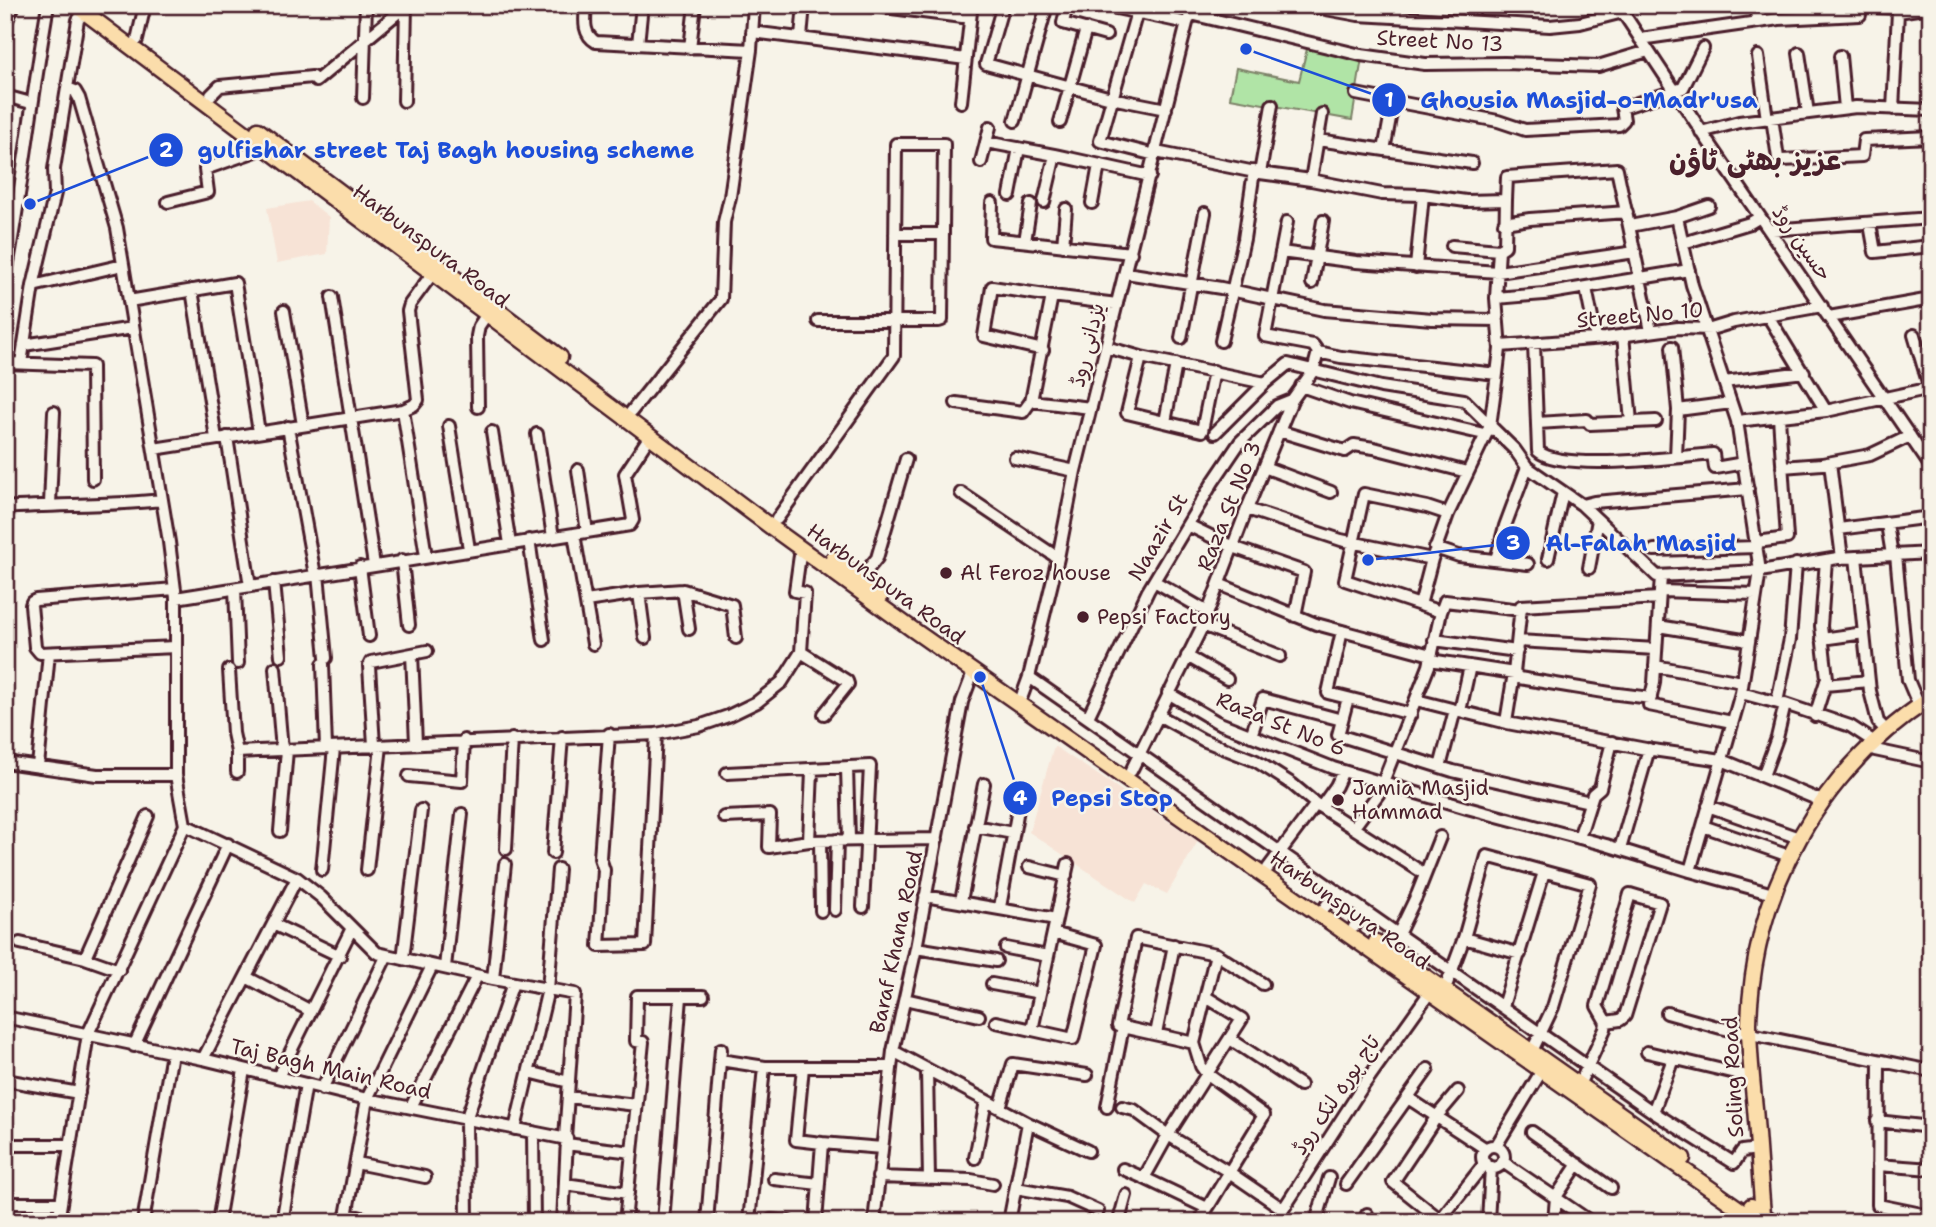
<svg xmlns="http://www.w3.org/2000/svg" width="1936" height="1227" viewBox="0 0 1936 1227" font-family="'Shantell Sans','Playpen Sans Arabic',sans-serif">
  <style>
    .built { fill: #f7e3d6 }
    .green { fill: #b0e4a6; stroke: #7d8268; stroke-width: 2 }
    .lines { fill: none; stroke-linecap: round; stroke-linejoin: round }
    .minor-casing { stroke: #4a1f2b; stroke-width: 16 }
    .major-casing { stroke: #4a1f2b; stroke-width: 19 }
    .minor { stroke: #f7f3e8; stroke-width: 10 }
    .major { stroke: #fbddab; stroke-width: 14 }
    .poi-dot { fill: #4a1f2b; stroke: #f7f3e8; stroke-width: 2.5 }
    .labels { text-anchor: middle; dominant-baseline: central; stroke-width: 5; stroke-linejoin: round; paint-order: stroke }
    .street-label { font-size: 21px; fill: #4a1f2b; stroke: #f7f3e8 }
    .poi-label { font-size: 21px; fill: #4a1f2b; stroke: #f7f3e8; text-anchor: start }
    .district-label { font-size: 28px; font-weight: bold; fill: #4a1f2b; stroke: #f7f3e8 }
    .leader { fill: none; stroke: #1d4ed8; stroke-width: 2.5 }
    .callout-dot { fill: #1d4ed8; stroke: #f7f3e8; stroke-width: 2.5 }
    .mark-label { font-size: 21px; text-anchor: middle; font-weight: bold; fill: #fff }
    .callout-label { font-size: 23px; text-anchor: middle; font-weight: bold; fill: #1d4ed8; stroke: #f7f3e8; stroke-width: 5; stroke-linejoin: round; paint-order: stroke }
  </style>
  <rect width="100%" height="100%" fill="#f7f3e8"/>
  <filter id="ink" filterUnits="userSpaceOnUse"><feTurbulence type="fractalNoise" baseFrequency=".0143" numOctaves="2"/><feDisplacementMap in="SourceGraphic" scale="14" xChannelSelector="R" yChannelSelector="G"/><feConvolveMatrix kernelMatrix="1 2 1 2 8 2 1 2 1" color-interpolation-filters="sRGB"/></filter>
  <g filter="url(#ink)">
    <path class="built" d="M309,201L329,217L327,254L277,263L267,208Z
      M1054,746L1198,841L1167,894L1146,884L1135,903L1029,832Z"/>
    <path class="green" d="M1307,49L1362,58L1352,120L1230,98L1236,68L1299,81Z"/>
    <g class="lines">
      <g class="minor-casing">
        <path id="minor" d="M586,5C585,19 582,34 596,42L751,50
          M868,5L962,17L968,5
          M1003,5L986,64L1111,98L1166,109
          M1067,5L1063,23L1106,35
          M1102,5L1187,23
          M1304,5L1358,15L1550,26L1580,23L1623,12
          M1618,5L1706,138L1931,467
          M1756,5L1757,22
          M1875,5V7L1897,8L1898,12L1931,7
          M1137,12L1100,141L1155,155
          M1191,14L1361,55L1425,64L1505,63L1598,66L1648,51
          M5,24L14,5
          M752,32L966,59
          M801,37L804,5
          M1640,39L1779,19L1860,15
          M137,40L145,5
          M638,44L642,5
          M690,48L695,5
          M1799,53L1808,113
          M1758,56L1767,119
          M1840,56L1845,108
          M1356,94L1498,121L1525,130L1619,125L1624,120L1622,108L1683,88L1703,48
          M211,95L220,86L312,77L316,81L406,6L404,101
          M5,96L31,103
          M363,98L366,5
          M961,102L971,12L967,8
          M1893,109L1898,12
          M1772,118L1778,158L1782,160L1862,156L1864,140L1931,137
          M1015,121L1047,5
          M1060,122L1086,29
          M1701,132L1739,122L1856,107L1931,110
          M1318,140L1472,163
          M986,142L1055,155L1150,176
          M1384,150L1393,102
          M1156,152L1260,173L1272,105
          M981,162L990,127
          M1260,173L1311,180L1322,114
          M1311,180L1382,194L1423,195L1466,201L1506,200L1505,246L1499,250L1496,298L1500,349L1497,374
          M1010,195L1019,148
          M5,200L19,202
          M1506,200L1507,177L1617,169L1651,331
          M168,202L208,192L205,169L256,151L260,144
          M1044,202L1055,155
          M992,203L991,238L1131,253
          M1092,203L1099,165
          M1677,217L1709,206
          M1504,223L1530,219L1627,212
          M1870,224L1875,252L1931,246
          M1630,226L1677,217L1692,285L1724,382L1804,372
          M1769,230L1931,218
          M895,234H943
          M1025,241L1031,204
          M1683,243L1750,223L1760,217
          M1063,246L1066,209
          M1452,246L1499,250
          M1281,252L1356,262L1498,272L1635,252
          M1416,267L1423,195
          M1126,273L1221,288L1324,310L1432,319L1497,320
          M5,279C22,188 32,96 48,5
          M1312,283L1323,221
          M33,286L123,265
          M1586,288L1596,338
          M192,290L216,438
          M332,297L374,565
          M1496,298L1544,294L1689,270
          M129,301L235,283L259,432
          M284,311L303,425
          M1768,316L1826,411
          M1829,317L1931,299
          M1623,335L1631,422
          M1914,335L1930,389
          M1181,338L1205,213
          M1221,341L1244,239L1254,171
          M1534,344L1538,451C1560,472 1679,457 1713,454L1715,468L1744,463
          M24,345L133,328
          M1500,346L1605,338L1678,328L1711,329L1734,322L1822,306
          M1106,347L1141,357L1265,383L1288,364L1381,387L1464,400L1515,450L1527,467L1582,505L1657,576L1760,571L1838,558L1931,553
          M1672,347L1678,410L1731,403
          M1043,350L984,336L992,287L1052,296
          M1141,357L1127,413L1202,431L1214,371
          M5,363L92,366L93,479
          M21,363L33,286L55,193L54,169L67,88
          M1724,382L1737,421L1826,411L1931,388
          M1301,386L1350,403L1484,434
          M956,403L1023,412L1031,401
          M478,407L477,336L479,326L487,314
          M1091,408L1031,401L1052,296L1117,304
          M403,410L426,556
          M631,412L721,299L724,222L730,197L751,50L754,5
          M1737,421L1760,571L1741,693L1690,871L1773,894
          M1165,422L1176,364
          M1537,423L1587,420L1590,424L1656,421
          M449,426L469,549
          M288,427L315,575
          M1279,431L1345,451L1354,445L1374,448L1467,472
          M492,432L510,544
          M1215,433L1265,383
          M537,434L553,537
          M227,437L250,586
          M154,449L403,410L414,405L418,400L408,311L410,304L432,274
          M1676,457L1678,410
          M1015,458L1075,471
          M1830,463L1842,558
          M1264,467L1331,492
          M1782,467L1822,464L1870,455L1910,436
          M578,470L587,532
          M961,493L1058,558
          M50,504L54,412
          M1582,505L1594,502L1748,489
          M5,508C58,504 110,506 162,500
          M1247,509L1341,540L1432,559L1448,514L1490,426L1497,374L1341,357L1318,352L1313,345L1265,336L1287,222
          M777,519L894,356L896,144H944L942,320L939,321H818
          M1887,524L1892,555
          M1188,525L1233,547L1304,572L1295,616
          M1839,529L1931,517
          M574,534L593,644
          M529,540L544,640
          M1757,542L1787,538L1779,417
          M1435,548L1459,556L1528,564
          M1654,550L1757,547
          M1896,555L1908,680L1919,706
          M1856,557L1870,691L1878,722L1886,730
          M1432,559L1420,605L1345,580L1364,494L1427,507L1448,514
          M1548,559L1563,492
          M402,560L409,625
          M1496,560L1505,526L1527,467
          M360,567L369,636
          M1589,568L1598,520
          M318,574L326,658
          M1661,576L1654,683L1649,705L1732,722
          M860,579L877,558L906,459
          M1154,581L1208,612
          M274,582L281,656
          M1219,584L1316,624L1431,655
          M175,589L36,600L32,602L31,605L35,647L40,653L176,647
          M235,589L238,663
          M683,590L689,629
          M1660,591L1756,594
          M639,593L645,638
          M176,598L630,525L633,520L625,474L650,436
          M586,601L639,593L683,590L732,605L736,638
          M1441,612L1445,601L1521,610
          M1203,625L1280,656
          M1658,626L1749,641
          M1342,631L1328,693L1411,714
          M1822,639L1864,633
          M1434,640L1517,651
          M1518,641L1656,649
          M801,652L847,681L848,684L824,714
          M412,654L416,743
          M1187,656L1227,679
          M1430,660L1514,673L1506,722
          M323,664L326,748
          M1655,666L1742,682
          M275,668L282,750
          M229,670L233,733L237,752V772
          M1029,677L1653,1112L1734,1163L1742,1151L1758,1149
          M1825,685L1869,681
          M1168,693L1217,722L1333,768L1467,808L1606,845L1690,871
          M1741,693L1782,704
          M1022,696L1029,677L1058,558L1075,471L1187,23L1194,5
          M1348,698L1338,735L1453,771L1590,802
          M1651,698L1610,693L1519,678L1514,673L1521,606L1659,598
          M1416,700L1507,723L1646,749L1722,760L1822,801
          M1777,702L1790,639L1796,564
          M1460,711L1470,666
          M1158,715L1203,740L1256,761L1292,784L1316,804L1425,874
          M1815,716L1827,678L1821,626L1826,560
          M1088,717L1148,591L1213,482L1240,442L1277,406L1292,400
          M609,734L600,858L604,870L599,946L645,945L656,734
          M1251,736L1263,699L1342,720
          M374,745L369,666L371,662L427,651
          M1875,750L1931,762
          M237,752L656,734L699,726L728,716L757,702L782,682L801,652L805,593L795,591L801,548
          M5,762L97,775H176
          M38,766L49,653
          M1440,767L1455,710
          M847,768L849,839
          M1131,771L1203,625L1247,509L1292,400L1313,371L1318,352
          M727,773L870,766L863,907
          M409,776L462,781L464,740
          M1763,776L1777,738L1785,704L1850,726L1873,741
          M1708,806L1799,838
          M1321,807L1336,786L1343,771
          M724,817L770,815L769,847L809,841L937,839
          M185,825L297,878L321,897L377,953L493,979L575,994L565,1138
          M975,826L1013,833
          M1703,826L1789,856
          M1354,827L1379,793L1383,782L1429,666L1441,612L1420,605
          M280,831L287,750
          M1579,838L1593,794L1600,788L1612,742
          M809,841L812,771
          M820,841L821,911
          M506,849L512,739
          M1620,849L1649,749
          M553,853L562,737
          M1029,867L1066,876
          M1268,868L1316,804
          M322,870L334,748
          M367,870L381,746
          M925,896L1056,919
          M961,901L984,784
          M1000,907L1018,809
          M1325,907L1337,892
          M835,910L837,840
          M273,924L340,956
          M1354,927L1364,911
          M1464,938L1520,954
          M20,943L85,958L119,970
          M916,948L996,961
          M1006,948L1048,956
          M1390,951L1417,895L1440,837
          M1216,954L1263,984
          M85,958L148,816
          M403,959L421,810
          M445,967L462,814
          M246,977L311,1011
          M493,979L505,864
          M992,984L1040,993
          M1445,989L1464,938L1487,856L1590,884L1553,1007L1532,1051
          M1206,997L1242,1019L1168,1135L1229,1172L1283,1209
          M905,999L979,1016
          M1503,1006L1544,872
          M1667,1013L1721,1028L1931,1071
          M5,1017L203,1059L367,1099L567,1139L563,1222
          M996,1022L1073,1039L1096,945L1053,933
          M1032,1030L1068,864
          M1156,1034L1174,945
          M1230,1039L1300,1085
          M1194,1043L1118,1026L1136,938L1216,954L1194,1043L1201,1066L1206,1073L1264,1115L1199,1222
          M134,1046L228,844
          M893,1051L1028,1123L1009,1222
          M1647,1052L1752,1077
          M203,1059L297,878
          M720,1060L765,1067H891
          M1879,1061L1878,1205L1931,1216
          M803,1067L796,1140L822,1143
          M927,1070L929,1179
          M529,1072L569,1082
          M278,1077L351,930
          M5,1080L79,1093
          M1579,1085L1605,1029L1606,1022L1597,1006L1630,894L1660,903L1625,1016L1620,1020L1606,1022
          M322,1089L386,957
          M568,1097L636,1105
          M1408,1098L1486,1149
          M411,1107L477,976
          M1107,1107L1123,1027
          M1122,1107L1134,1110L1168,1135L1144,1178L1207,1208
          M1000,1108L1013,1064L1087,1075
          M1653,1112L1673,1059
          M1877,1121L1931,1127
          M1028,1123L1088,1151
          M515,1129L548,989L558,869
          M533,1132L534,1222
          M1532,1132L1611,1188
          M566,1144L632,1152
          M5,1145H70
          M1496,1146L1541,1072
          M1482 1157a11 11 0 1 1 22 0a11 11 0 1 1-22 0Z
          M975,1158L986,1101
          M1503,1162L1591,1222
          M356,1163L425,1177
          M1878,1165L1931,1169
          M1123,1169L1144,1178
          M878,1177L971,1180L993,1184
          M774,1179L819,1184
          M565,1184L628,1193
          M1346,1184L1428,1069
          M1016,1188L1067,1197L1098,1211
          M5,1203H61
          M346,1214L378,1222
          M1120,1217L1126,1195
          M771,1220L789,1222
          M1440,1220L1485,1163
          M58,1222L88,1034L185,825L176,775V598L169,542L117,228L79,98L75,91L67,88L78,20L84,12
          M143,1222L172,1053
          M218,1222L244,1070
          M282,1222L306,1084
          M345,1222L367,1099L432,966
          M467,1222L466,1120L513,983
          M625,1222L643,1042L636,1041L637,996H703
          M663,1222L681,997
          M707,1222L721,1049
          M749,1222L764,1067
          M816,1222L822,1143L882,1148
          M874,1222L893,1051L916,948L962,702L973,673
          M1275,1222L1363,1086L1430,992
          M1316,1222L1329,1178
          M1364,1222L1367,1214
          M1443,1222L1393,1182L1437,1116L1458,1091
          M1488,1222L1491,1167
          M1554,1222L1556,1197L1578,1164"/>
      </g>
      <g class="major-casing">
        <path id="major" d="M75,5L771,527L912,629L1758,1222
          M258,130L560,357
          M833,559L881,595
          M1376,942L1683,1158
          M1751,1206L1773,1222
          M1763,1214C1760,1179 1758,1144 1755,1108C1752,1080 1749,1052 1749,1023C1753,890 1819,771 1931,698"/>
      </g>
      <use href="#minor" class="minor"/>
      <use href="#major" class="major"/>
    </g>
  </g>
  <g class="poi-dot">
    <circle cx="946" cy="573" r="7"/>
    <circle cx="1083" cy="617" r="7"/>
    <circle cx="1338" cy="800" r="7"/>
  </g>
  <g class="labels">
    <g class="street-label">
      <text transform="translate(1440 41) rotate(3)">Street No 13</text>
      <text transform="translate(1802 243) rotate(55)">حسین روڈ</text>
      <text transform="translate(431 246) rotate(37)">Harbunspura Road</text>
      <text transform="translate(1640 315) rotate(-5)">Street No 10</text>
      <text transform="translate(1087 345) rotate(-76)">یزدانی روڈ</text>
      <text transform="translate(1229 506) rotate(-68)">Raza St No 3</text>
      <text transform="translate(1158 537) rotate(-60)">Naazir St</text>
      <text transform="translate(886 584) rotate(36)">Harbunspura Road</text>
      <text transform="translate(1281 724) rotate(22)">Raza St No 6</text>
      <text transform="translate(1350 910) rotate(35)">Harbunspura Road</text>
      <text transform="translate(896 942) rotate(-78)">Baraf Khana Road</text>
      <text transform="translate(331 1069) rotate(13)">Taj Bagh Main Road</text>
      <text transform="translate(1733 1077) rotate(-93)">Soling Road</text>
      <text transform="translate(1336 1095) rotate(-56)">تاج پورہ لنک روڈ</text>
    </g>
    <g class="poi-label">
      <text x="960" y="573">Al Feroz house</text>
      <text x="1097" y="617">Pepsi Factory</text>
      <text x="1352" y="788">Jamia Masjid<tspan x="1352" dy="24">Hammad</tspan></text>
    </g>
    <g class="district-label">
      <text x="1755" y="160">عزیز بھٹی ٹاؤن</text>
    </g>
  </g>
  <path class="leader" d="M1246 49L1389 100M30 204L166 150M1368 560L1513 543M980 677L1020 798"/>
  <g class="callout-dot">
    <circle cx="1246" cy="49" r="7"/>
    <circle cx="30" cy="204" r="7"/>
    <circle cx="1368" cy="560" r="7"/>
    <circle cx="980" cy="677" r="7"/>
    <circle cx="1389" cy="100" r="18"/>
    <circle cx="166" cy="150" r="18"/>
    <circle cx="1513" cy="543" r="18"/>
    <circle cx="1020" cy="798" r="18"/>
  </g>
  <g class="mark-label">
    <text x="1389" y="107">1</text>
    <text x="166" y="157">2</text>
    <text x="1513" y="550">3</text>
    <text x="1020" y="805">4</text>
  </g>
  <g class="callout-label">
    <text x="1589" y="108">Ghousia Masjid-o-Madr'usa</text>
    <text x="446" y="158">gulfishar street Taj Bagh housing scheme</text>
    <text x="1641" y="551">Al-Falah Masjid</text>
    <text x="1112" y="806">Pepsi Stop</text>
  </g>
  <rect width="1936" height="1227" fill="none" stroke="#f7f3e8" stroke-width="28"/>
  <rect x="14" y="14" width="1908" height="1199" fill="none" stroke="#4a1f2b" stroke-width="2.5" filter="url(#ink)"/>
</svg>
